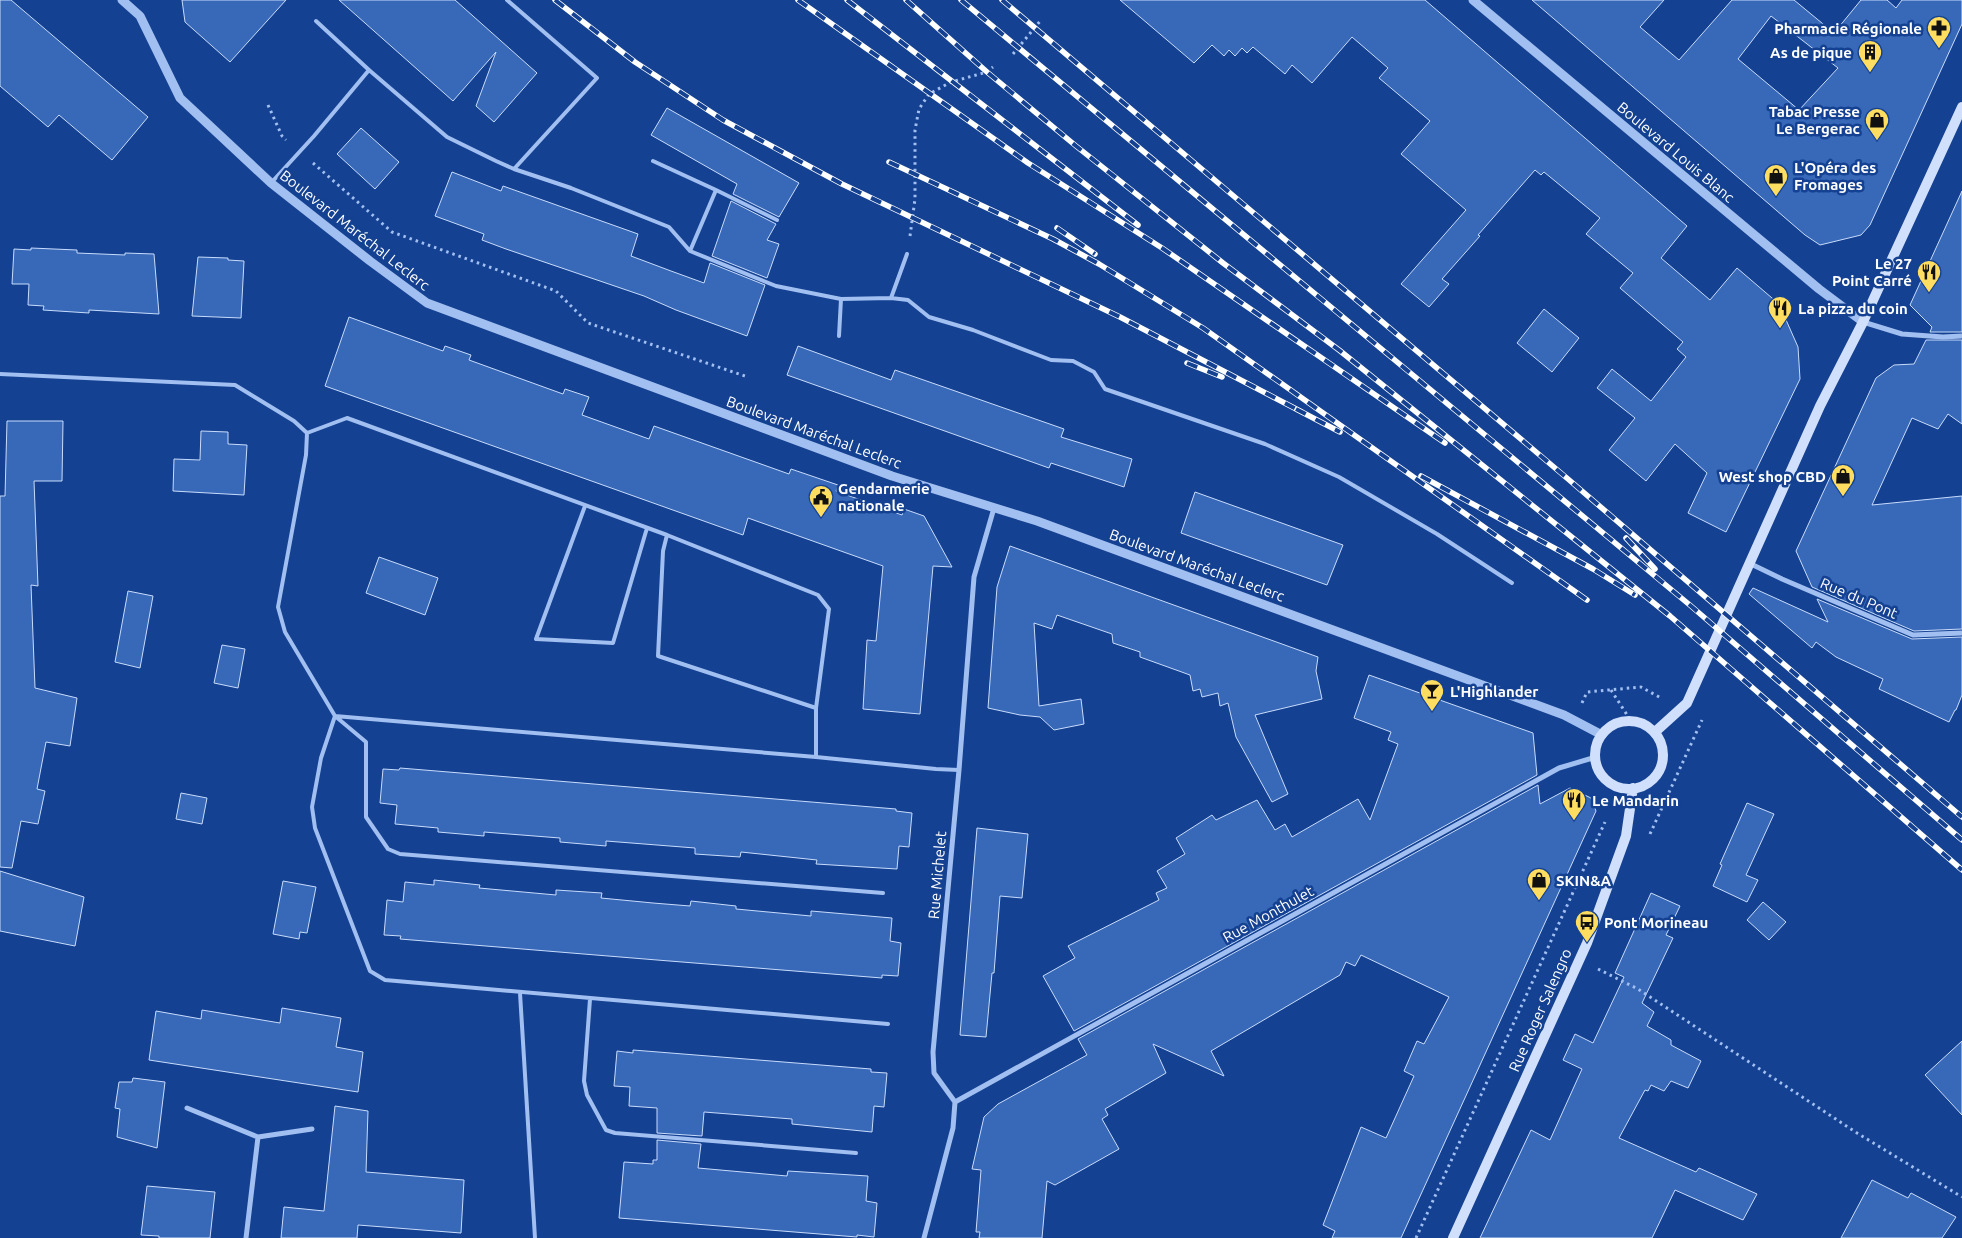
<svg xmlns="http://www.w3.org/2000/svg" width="1962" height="1238" viewBox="0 0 1962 1238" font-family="Ubuntu,sans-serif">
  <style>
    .building { fill: #3868b8; stroke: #c8dcfc; fill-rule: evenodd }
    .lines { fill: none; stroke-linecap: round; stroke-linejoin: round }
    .path { stroke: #a1bff1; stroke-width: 3; stroke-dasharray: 2.5 4; stroke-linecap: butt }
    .service { stroke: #a1bff1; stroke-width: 4 }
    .minor { stroke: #a1bff1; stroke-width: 5 }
    .tertiary { stroke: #a1bff1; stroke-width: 9 }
    .secondary { stroke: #d0dffc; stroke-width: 10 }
    .rail-casing { stroke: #fff; stroke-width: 5.5 }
    .rail { stroke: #144191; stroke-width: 4; stroke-dasharray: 11; stroke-linecap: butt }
    .labels { text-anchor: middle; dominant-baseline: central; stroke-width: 5; stroke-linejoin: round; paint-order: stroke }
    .poi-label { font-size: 15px; font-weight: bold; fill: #fff; stroke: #144191; text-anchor: start }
    .street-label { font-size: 15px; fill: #fff; stroke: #144191 }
  </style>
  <rect width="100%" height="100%" fill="#144191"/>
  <path class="building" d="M0,0H11L148,117L112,160L59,115L48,127L0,86Z
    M182,0H286L230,62L185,22Z
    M339,0H455L537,73L494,122L476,106L496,52L453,101Z
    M1120,0H1425L1687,226L1661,258L1710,300L1737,268L1779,304L1798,347L1800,379L1726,532L1688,513L1707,473L1675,444L1646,481L1609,450L1635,418L1597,388L1612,369L1651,401L1686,357L1677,349L1683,342L1620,288L1633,273L1586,234L1600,218L1544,172L1541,175L1535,170L1478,235L1480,236L1442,279L1449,284L1429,307L1401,284L1466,210L1401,154L1430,121L1379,78L1388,68L1352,37L1312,83L1292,65L1285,74L1253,47L1247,53L1242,48L1235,56L1229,50L1224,56L1212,45L1194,63Z
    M1532,0H1664L1640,27L1679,60L1732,0H1794L1834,33L1861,0H1887L1896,8L1902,0H1962V24L1870,225L1861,235L1820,245L1805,235ZM1771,16L1838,68L1799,110L1738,59Z
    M667,108L799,183L779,217L733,194L737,184L651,135Z
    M361,128L399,162L375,189L337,154Z
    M452,172L501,191L503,186L638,234L631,256L671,271L704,283L710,263L765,285L747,336L676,310L644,296L506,249L482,240L484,234L435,216Z
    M1962,191V332H1930L1932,327L1910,305Z
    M731,201L776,224L767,240L779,244L767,278L712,256Z
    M31,248L77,250V253L125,255V253L154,254L159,314L89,310V313L43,310L44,306L28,305L29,284H12L14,249L31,250Z
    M198,257L228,258V260L244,261L241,318L192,316Z
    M1544,309L1579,338L1552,372L1517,343Z
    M349,317L443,351L445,346L471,355L469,360L563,394L565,389L589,397L582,415L649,439L654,426L789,474L791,469L838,485L836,491L902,515L904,509L924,516L952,567L933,566L920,714L863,709L867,640L876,641L883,566L748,518L743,535L325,386Z
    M1926,340H1962V424L1948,414L1938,429L1912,418L1872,505L1962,496V629L1914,631L1812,587L1796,551L1876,378L1894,365L1914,364Z
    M798,346L891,380L895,370L1064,429L1061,437L1132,459L1124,487L1051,463L1049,468L787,375Z
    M7,421H63L62,481H34L38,586L31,585L35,688L77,698L70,746L46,742L37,789L45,791L38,824L21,821L12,868L0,867V496H5Z
    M201,431L228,432V444L247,445L244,495L173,491L174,459L200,460Z
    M1195,492L1343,545L1327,585L1181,533Z
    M1010,546L1318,657L1316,671L1322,699L1255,715L1288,794L1272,802L1236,737L1228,703L1220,706L1218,693L1202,697L1200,689L1193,691L1190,675L1140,657V652L1113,643L1112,634L1057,615L1052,629L1034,623L1039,706L1081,699L1084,724L1054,730L1040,717L1020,715L988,708L997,587Z
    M379,557L438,578L425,615L366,593Z
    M1753,588L1828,622L1817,599L1912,639L1962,637V695L1956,710H1955L1949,722L1879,689L1883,679L1836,657L1816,642L1812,648L1749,594Z
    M128,591L153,596L140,668L115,662Z
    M222,645L245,649L238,688L214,683Z
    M1369,675L1533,733L1537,775L1074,1031L1043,976L1075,958L1068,946L1159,900L1156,893L1167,888L1157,871L1185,854L1176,838L1212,815L1216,820L1257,800L1275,830L1285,824L1292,837L1358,799L1370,820L1398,744L1388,740L1391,732L1354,718Z
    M400,768L896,809V811L912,813L909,847L899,846L897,869L816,864L817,860L741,852L740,857L695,854V848L606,841V846L560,842V838L509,834L484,832V836L438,832V828L395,824L397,805L380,803L383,769L399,770Z
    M1538,785L1540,804L1570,788L1591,798L1596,811L1401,1238H1332L1335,1231L1323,1225L1361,1127L1386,1138L1414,1076L1404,1071L1417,1041L1424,1044L1449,997L1361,955L1355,966L1346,962L1340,975L1211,1051L1224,1076L1153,1044L1166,1073L1105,1109L1108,1115L1102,1119L1119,1149L1055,1185L1047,1181L1042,1238H979L980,1232H976L981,1170L972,1169L984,1117L998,1104L1087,1055L1078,1039Z
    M181,793L207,798L202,824L176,819Z
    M1747,803L1774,814L1746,875L1758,880L1747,902L1713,886L1722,865L1720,864Z
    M977,828L1028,834L1022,898L1000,896L994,973H992L986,1037L960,1035Z
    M0,871L84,897L75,946L0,931Z
    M434,880L480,885L479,888L556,895V890L602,893L601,898L653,903L690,906L691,901L736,906V909L811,916V911L892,918L890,941L901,943L898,976L882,975V978L657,960L400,939L401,936L384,935L387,900L403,902L405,882L434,885Z
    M283,881L316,887L307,933L300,932L299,939L273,934Z
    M1651,893L1680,906L1666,935L1673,938L1642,1003L1654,1012L1647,1026L1671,1040V1045L1701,1061L1688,1088L1671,1081L1664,1091L1651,1085L1648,1091L1645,1090L1619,1138L1696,1172L1699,1168L1757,1194L1743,1220L1675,1190L1652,1238H1480L1531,1130L1550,1140L1582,1069L1563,1060L1575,1034L1593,1043L1624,977L1615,973Z
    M1763,902L1786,922L1769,940L1747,920Z
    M282,1008L341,1018L336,1047L363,1052L358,1092L149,1060L156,1011L201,1019L202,1010L280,1023Z
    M1962,1041V1115L1925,1075Z
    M633,1050L871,1069V1072L887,1073L884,1107L874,1106L872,1132L792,1124V1119L704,1112L702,1136L657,1133V1108L629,1106L630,1087L614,1086L617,1051L633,1053Z
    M133,1078L165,1082L157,1148L117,1137L120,1109L115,1108L119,1082H132Z
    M335,1106L368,1111L366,1172L464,1180L461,1233L358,1225L357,1238H281L284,1207L324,1211Z
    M657,1140L701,1144L698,1168L787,1176L788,1171L868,1176L866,1201L877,1203L874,1237L857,1235V1237L619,1218L624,1162L653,1164V1160H657Z
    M1872,1180L1908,1198L1911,1193L1956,1217L1942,1238H1841Z
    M147,1186L215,1192L210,1238H159V1236L141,1235Z"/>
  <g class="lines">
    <path class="path" d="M1013,54L1041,20
      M268,105L282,136L286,140
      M313,163L392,232L556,291L588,323L745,376
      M910,236L915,199V130L919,109L929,94L951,82L987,72L993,67
      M1611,690L1631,721
      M1582,703L1587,692L1641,687L1661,698
      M1650,834L1702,720
      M1598,969L1638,989L1857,1133L1962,1197
      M1416,1238L1605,822"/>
    <path class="service" d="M507,0L597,78L514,169
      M316,21L369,70
      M653,161L716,190L690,251
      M271,183L314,136L369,70L447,137L496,161L514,169L571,188L669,227L690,251L776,286L841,299
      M716,190L777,220
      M891,298L907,254
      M839,336L841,299L891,298L908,300L929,317L973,330L1051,360L1073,361L1094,372L1105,389L1265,444L1339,477L1437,534L1512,583
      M0,374L235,385L294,421L307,433L306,455L278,607L285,632L335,716L366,742V817L388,849L400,854L883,893
      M307,433L347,418L667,535L818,595L829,609L816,708
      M585,506L536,639L613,643L647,528
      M667,535L663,551L658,656L816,708V757
      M335,716L321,758L312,807L315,828L370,971L385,980L888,1024
      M335,716L816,757L936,769L959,770
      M520,993L535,1238
      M590,999L584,1081L587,1095L606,1130L615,1133L856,1153"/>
    <path class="minor" d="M1863,322L1902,334L1943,337L1962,336
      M1751,564L1782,579L1913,635L1962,633
      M955,1102L1559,768L1596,757
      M187,1108L258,1137L312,1129
      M246,1238L258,1137
      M924,1238L953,1128L955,1102L934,1073L933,1052L959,770L974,577L994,508"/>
    <path class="tertiary" d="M122,0L140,16L180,98L271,183L370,261L427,303L892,476L1037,521L1564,715L1602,735
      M1473,0L1819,289L1863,322"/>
    <path class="secondary" d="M1595 755a34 34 0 1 1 68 0a34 34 0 1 1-68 0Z
      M1655,732L1687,703L1820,406L1863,322L1962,107
      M1453,1238L1587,943L1626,836L1633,788"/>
    <g class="rail-casing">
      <path id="rail" d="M555,0L635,62L723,120L842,184L1120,317L1302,412
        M798,0L1028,163L1162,248L1445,443
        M847,0L1138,225
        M906,0L987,72L1076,146L1223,263L1339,350L1670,616L1962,870
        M961,0L1691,606L1962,840
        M1002,0L1568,479L1962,817
        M889,162L1053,239L1099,264L1203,328L1587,600
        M1057,228L1095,254
        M1187,363L1222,377
        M1296,409L1340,432
        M1421,476L1593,569L1635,595
        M1626,538L1655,569"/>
    </g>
    <use href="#rail" class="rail"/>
  </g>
  <defs>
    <g id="pharmacy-pin" transform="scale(1.25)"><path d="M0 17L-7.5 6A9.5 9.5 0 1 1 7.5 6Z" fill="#ffdd61" stroke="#144191"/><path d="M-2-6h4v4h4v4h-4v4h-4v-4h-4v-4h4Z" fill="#111"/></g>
    <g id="building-pin" transform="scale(1.25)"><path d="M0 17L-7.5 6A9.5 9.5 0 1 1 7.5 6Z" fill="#ffdd61" stroke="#144191"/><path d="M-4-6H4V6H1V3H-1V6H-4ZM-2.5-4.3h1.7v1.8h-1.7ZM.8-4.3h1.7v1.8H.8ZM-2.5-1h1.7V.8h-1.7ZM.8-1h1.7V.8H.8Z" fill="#111"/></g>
    <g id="shop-pin" transform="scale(1.25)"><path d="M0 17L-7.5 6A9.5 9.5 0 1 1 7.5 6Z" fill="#ffdd61" stroke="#144191"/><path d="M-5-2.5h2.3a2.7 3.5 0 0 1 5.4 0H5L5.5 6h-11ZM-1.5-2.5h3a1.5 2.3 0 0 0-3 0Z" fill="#111"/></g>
    <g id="restaurant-pin" transform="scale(1.25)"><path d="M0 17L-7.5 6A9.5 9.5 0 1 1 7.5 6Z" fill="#ffdd61" stroke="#144191"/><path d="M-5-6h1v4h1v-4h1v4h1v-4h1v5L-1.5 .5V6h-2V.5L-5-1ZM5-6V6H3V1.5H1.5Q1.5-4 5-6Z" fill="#111"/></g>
    <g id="civic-pin" transform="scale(1.25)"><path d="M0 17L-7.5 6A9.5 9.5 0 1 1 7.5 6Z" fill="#ffdd61" stroke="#144191"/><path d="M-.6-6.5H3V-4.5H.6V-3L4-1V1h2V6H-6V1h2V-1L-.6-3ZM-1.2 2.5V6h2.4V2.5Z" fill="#111"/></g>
    <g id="bar-pin" transform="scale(1.25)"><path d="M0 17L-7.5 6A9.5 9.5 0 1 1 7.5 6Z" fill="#ffdd61" stroke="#144191"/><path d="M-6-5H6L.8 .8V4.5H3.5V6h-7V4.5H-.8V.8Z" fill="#111"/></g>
    <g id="bus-pin" transform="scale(1.25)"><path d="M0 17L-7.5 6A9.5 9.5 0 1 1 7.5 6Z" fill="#ffdd61" stroke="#144191"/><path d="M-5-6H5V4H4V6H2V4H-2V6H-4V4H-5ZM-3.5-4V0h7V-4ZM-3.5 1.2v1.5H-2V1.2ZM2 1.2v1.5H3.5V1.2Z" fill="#111"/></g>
  </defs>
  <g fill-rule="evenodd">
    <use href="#pharmacy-pin" x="1939" y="28"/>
    <use href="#building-pin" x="1870" y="52"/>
    <use href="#shop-pin" x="1877" y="120"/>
    <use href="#shop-pin" x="1776" y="176"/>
    <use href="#restaurant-pin" x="1929" y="272"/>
    <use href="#restaurant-pin" x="1780" y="308"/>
    <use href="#shop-pin" x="1843" y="476"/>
    <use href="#civic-pin" x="821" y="497"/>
    <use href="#bar-pin" x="1432" y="691"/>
    <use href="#restaurant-pin" x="1574" y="800"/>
    <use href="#shop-pin" x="1539" y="880"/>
    <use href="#bus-pin" x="1587" y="922"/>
  </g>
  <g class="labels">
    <g class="poi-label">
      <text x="1922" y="28" text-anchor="end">Pharmacie Régionale</text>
      <text x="1852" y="52" text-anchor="end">As de pique</text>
      <text x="1860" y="111" text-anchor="end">Tabac Presse<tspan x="1860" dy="17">Le Bergerac</tspan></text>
      <text x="1794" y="167">L'Opéra des<tspan x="1794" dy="17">Fromages</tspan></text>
      <text x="1912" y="263" text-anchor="end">Le 27<tspan x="1912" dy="17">Point Carré</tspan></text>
      <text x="1798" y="308">La pizza du coin</text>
      <text x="1826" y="476" text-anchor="end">West shop CBD</text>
      <text x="838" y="488">Gendarmerie<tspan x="838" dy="17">nationale</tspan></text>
      <text x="1450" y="691">L'Highlander</text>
      <text x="1592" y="800">Le Mandarin</text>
      <text x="1556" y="880">SKIN&amp;A</text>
      <text x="1604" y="922">Pont Morineau</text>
    </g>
    <g class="street-label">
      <text transform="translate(1676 152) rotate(40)">Boulevard Louis Blanc</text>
      <text transform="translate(355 230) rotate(38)">Boulevard Maréchal Leclerc</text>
      <text transform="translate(814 432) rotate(20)">Boulevard Maréchal Leclerc</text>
      <text transform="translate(1197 565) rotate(20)">Boulevard Maréchal Leclerc</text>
      <text transform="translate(1859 598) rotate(23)">Rue du Pont</text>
      <text transform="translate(937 875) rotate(-85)">Rue Michelet</text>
      <text transform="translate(1268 914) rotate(-29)">Rue Monthulet</text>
      <text transform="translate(1540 1010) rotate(-66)">Rue Roger Salengro</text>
    </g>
  </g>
</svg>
